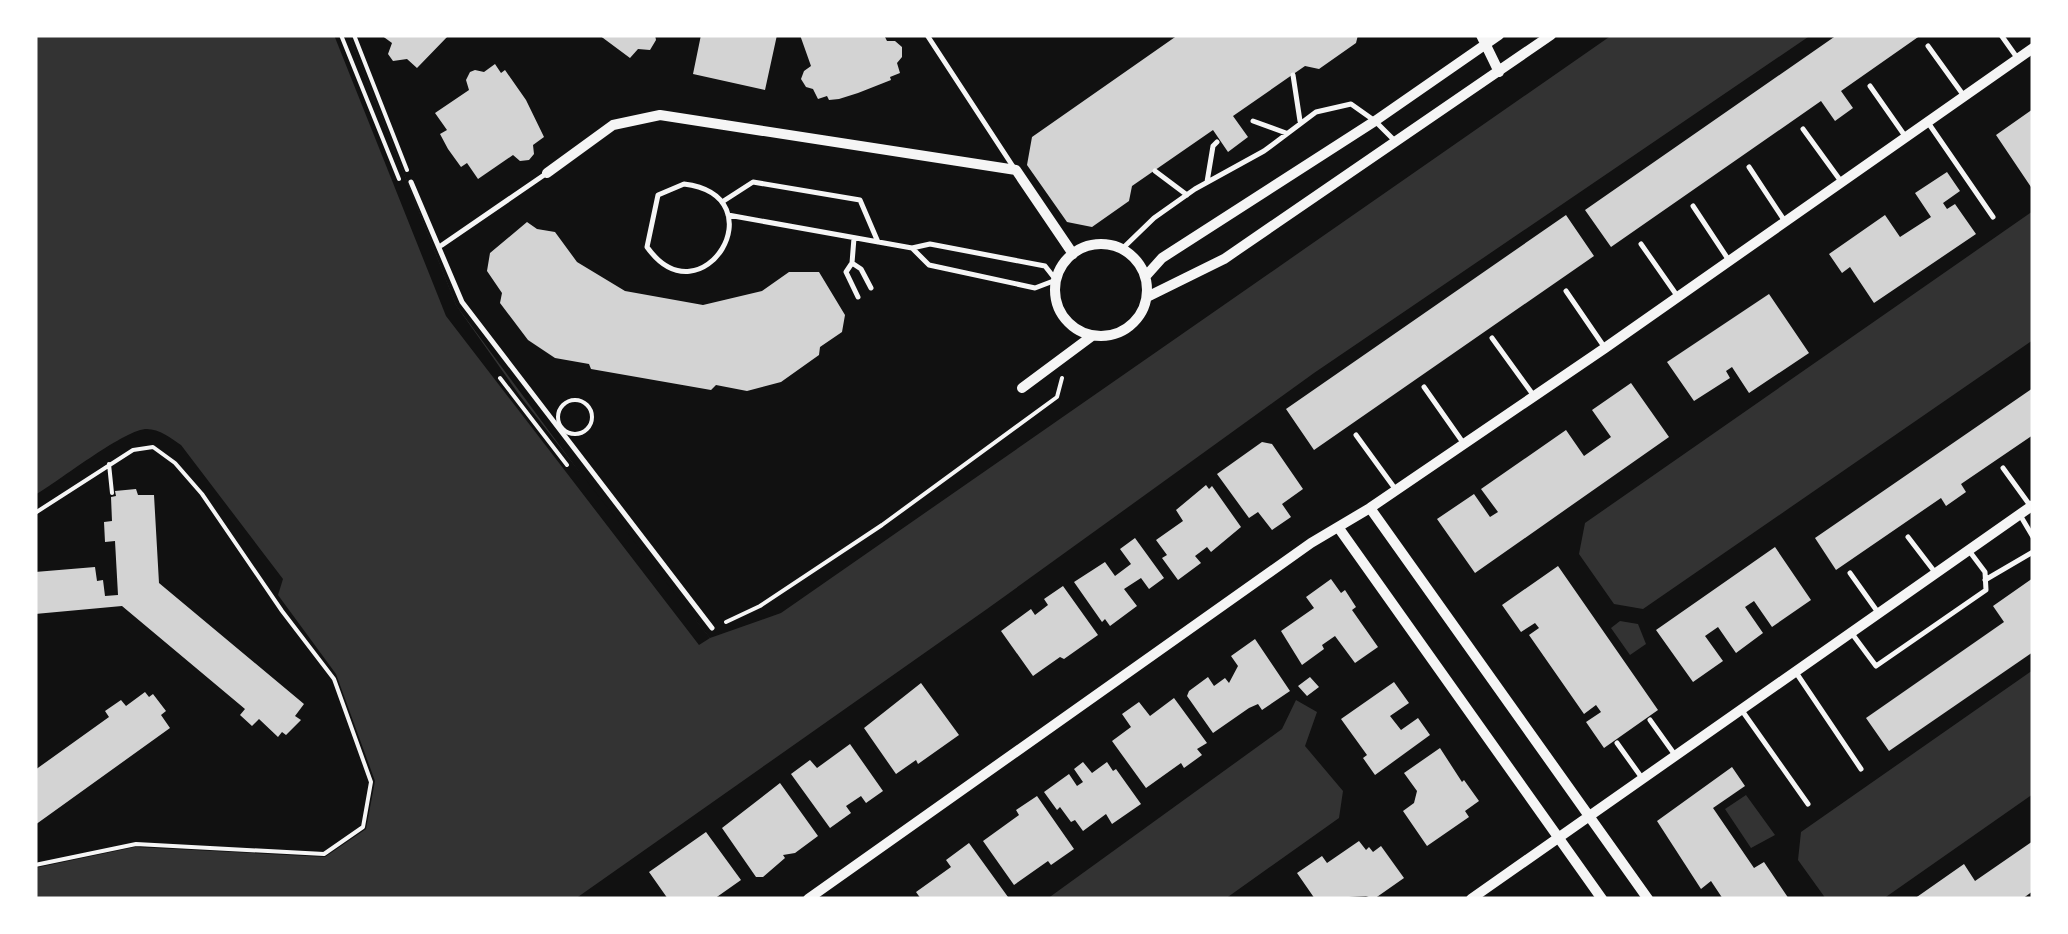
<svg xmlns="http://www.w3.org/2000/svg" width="2068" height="934" viewBox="0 0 2068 934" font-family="Jost,sans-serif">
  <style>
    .water { fill: #333 }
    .pier { fill: #111 }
    .building { fill: #d3d3d3 }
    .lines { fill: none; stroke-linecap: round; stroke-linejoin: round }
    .path { stroke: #f5f5f5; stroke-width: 4 }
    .service { stroke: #f5f5f5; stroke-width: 5 }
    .minor { stroke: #f5f5f5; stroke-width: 10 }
  </style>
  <rect width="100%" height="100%" fill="#111"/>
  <path class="water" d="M35,35H349L456,305L611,515L710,638L781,613L1612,35H1811L1314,373L987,609L575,899H35V868L135,847L325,857L366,829L375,781L336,674L278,595L283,579L181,445C171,438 158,428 145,429C121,432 59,481 35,495Z
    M2033,211V340L1643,609L1614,604L1579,554L1585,523Z
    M1620,621L1638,624L1646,644L1630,655L1611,628Z
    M2033,670V794L1883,899H1826L1798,860L1801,832Z
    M1296,700L1317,712L1305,746L1343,791L1339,818L1225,899H1047L1282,729Z
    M1746,795L1775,835L1751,848L1725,809Z"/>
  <path class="pier" d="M334,35H349L456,305L520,396L710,638L699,645L446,316Z"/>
  <path class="building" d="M381,35H449L417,68L407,59L393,61L388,54L392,43Z
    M599,35H655L656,40L650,50L638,49L630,58Z
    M701,35H777L765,90L693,74Z
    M800,35H884L887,41H895L902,47V57L897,63L900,73L890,77L891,80L858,93L839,99L829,100L827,96L818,99L813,89L806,87L801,79L804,71L811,66Z
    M1178,35H1358L1356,43L1319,69L1305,66L1233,116L1248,137L1228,152L1213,130L1132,186L1129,201L1092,227L1067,222L1027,165L1032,137Z
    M1837,35H1921L1841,91L1853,108L1835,121L1821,101L1611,247L1585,210Z
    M495,64L501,73L505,70L526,100L544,137L533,145L534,154L529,160L520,161L513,155L478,179L467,163L461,167L448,149L440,134L447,130L435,113L469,90L466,80L470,72L475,70L484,72Z
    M2033,109V190L1996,135Z
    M1947,172L1960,191L1943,203L1947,209L1955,204L1976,234L1874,303L1850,267L1842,273L1829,254L1885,215L1900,237L1931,217L1915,193Z
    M1566,215L1594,256L1314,450L1286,409Z
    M527,222L537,229L555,232L577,262L625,291L703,305L762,291L789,272H819L845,315L842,332L820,347L819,355L781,382L747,391L716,385L711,390L591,369L589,364L555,358L528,340L500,303L502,293L487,271L490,253Z
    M1769,294L1809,353L1749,393L1732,367L1726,371L1730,378L1694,401L1667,362Z
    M1631,383L1669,437L1475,573L1437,519L1474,494L1490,517L1498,512L1481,489L1566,430L1584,456L1611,437L1592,410Z
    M2033,388V435L1961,484L1966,492L1946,506L1941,498L1836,570L1815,538Z
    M1262,442L1272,444L1303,489L1282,504L1291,517L1272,530L1258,512L1249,518L1217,474Z
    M1206,485L1209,489L1212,486L1241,527L1211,552L1207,547L1195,556L1201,563L1178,580L1162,558L1167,555L1156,540L1183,521L1176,510Z
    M136,489L138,495H154L159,583L304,704L295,716L301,720L286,735L282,732L278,737L259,719L252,726L240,715L245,709L122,606L35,614V572L95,567L97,581L103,580L105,596L118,595L115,541L105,542L104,522L112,521L111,497L116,496L115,491Z
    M1135,538L1164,578L1149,589L1141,578L1124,589L1137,606L1110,626L1105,619L1102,622L1074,582L1105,562L1115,576L1131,564L1120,549Z
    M1775,547L1811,600L1772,627L1754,601L1745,607L1763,633L1736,653L1718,627L1705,636L1723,661L1693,682L1656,630Z
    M1558,566L1658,710L1604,748L1586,722L1601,712L1596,705L1584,714L1529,635L1539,628L1535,623L1521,632L1502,605Z
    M2033,578V652L1889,751L1866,718L2004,622L1993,606Z
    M1331,579L1341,593L1345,590L1356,607L1352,610L1378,647L1355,663L1335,636L1322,645L1324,649L1302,665L1281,631L1314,608L1306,597Z
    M1063,586L1098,635L1064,659L1060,657L1033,676L1001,631L1031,609L1035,615L1048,605L1044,599Z
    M1255,639L1290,691L1262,710L1258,704L1249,708L1213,733L1187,696L1189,691L1208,677L1214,686L1225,678L1229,683L1238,666L1231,656Z
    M1310,677L1319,687L1307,696L1298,686Z
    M1394,682L1409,703L1390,716L1401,730L1418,718L1430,735L1375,775L1363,758L1367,755L1341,719Z
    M921,683L959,735L918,764L916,760L896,774L864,728Z
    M145,692L149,697L153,694L166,711L161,715L170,728L35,825V770L109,717L105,711L121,700L126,706Z
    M1174,698L1207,743L1197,749L1202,755L1184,768L1181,763L1146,788L1112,741L1131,727L1122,714L1139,702L1150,716Z
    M850,744L883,791L866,803L861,796L846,806L851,813L830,828L791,774L810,760L817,768Z
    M1440,748L1462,782L1464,780L1479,801L1465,811L1469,817L1427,846L1403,811L1414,803L1417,791L1404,773Z
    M1083,762L1092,773L1107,762L1113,771L1116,769L1141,804L1112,824L1106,814L1083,831L1075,820L1071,822L1060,807L1057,810L1044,792L1069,774L1077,786L1083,782L1074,769Z
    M1732,767L1745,786L1713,808L1754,868L1764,862L1789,899H1723L1711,881L1701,889L1657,821Z
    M780,783L818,836L795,853L783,855L785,858L763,877H756L722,828Z
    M1037,796L1074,849L1051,865L1048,861L1014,885L983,841L1019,815L1016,810Z
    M706,832L741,880L714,899H668L649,872Z
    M1359,841L1366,850L1369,847L1373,852L1381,846L1404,878L1374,899L1366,896L1315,899L1297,873L1322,856L1327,863Z
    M2033,841V891L2022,899H1914L1964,864L1975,881Z
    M969,843L1008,897L921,899L916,892L951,867L946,860Z"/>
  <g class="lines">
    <path class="path" d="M341,35L399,179
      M354,35L407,170
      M500,378L567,465
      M558 417a17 17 0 1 1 34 0a17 17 0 1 1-34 0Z
      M109,464L112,493
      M35,513L133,450L153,447L175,463L202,494L282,611L334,679L371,782L363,827L324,854L136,844L35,865
      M726,622L760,606L882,525L1057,397L1062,378"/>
    <path class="service" d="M927,35L1014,168
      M2001,35L2018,59
      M1928,46L1964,96
      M1293,75L1300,121
      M1870,86L1905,136
      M1253,121L1286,133
      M1929,124L1993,217
      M1803,129L1840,180
      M1749,167L1784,220
      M1155,171L1187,195
      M411,182L462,302L712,628
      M1207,182L1213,146L1217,142
      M684,184C780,196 702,324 647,247L658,195Z
      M722,202L753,182L860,200L878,242
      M1693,206L1728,259
      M728,215L912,248
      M930,244L1045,266L1056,280L1035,288L929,265L912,248Z
      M1641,244L1678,297
      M442,245L547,173
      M1122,249L1154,218L1195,189L1264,151L1316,112L1351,104L1375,121L1394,140
      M852,263L854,238
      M1566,291L1605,348
      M858,297L846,272L852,263L861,269L871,288
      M1492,338L1534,396
      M1424,387L1464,444
      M1356,435L1396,490
      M2003,468L2029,504
      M2020,515L2033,537
      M1908,537L1934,571
      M1850,573L1877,611
      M1985,580L2033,552
      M1853,635L1876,666L1986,590L1985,572L1970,552
      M1797,674L1861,769
      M1743,712L1808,804
      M1650,720L1675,755
      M1617,743L1642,778"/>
    <path class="minor" d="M1481,35L1499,72
      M547,173L613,125L660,115L1016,170L1073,254
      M1055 290a46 46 0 1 1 92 0a46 46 0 1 1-92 0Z
      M1145,277L1162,258L1375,121L1499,35
      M1147,297L1224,259L1551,35
      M1022,388L1092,336
      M1370,508L1648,899
      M1338,527L1602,899
      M808,899L1311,543L1370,508L1605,348L2033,48
      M1471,899L2033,505"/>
  </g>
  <rect width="2068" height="934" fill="none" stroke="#ffffff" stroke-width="75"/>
</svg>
